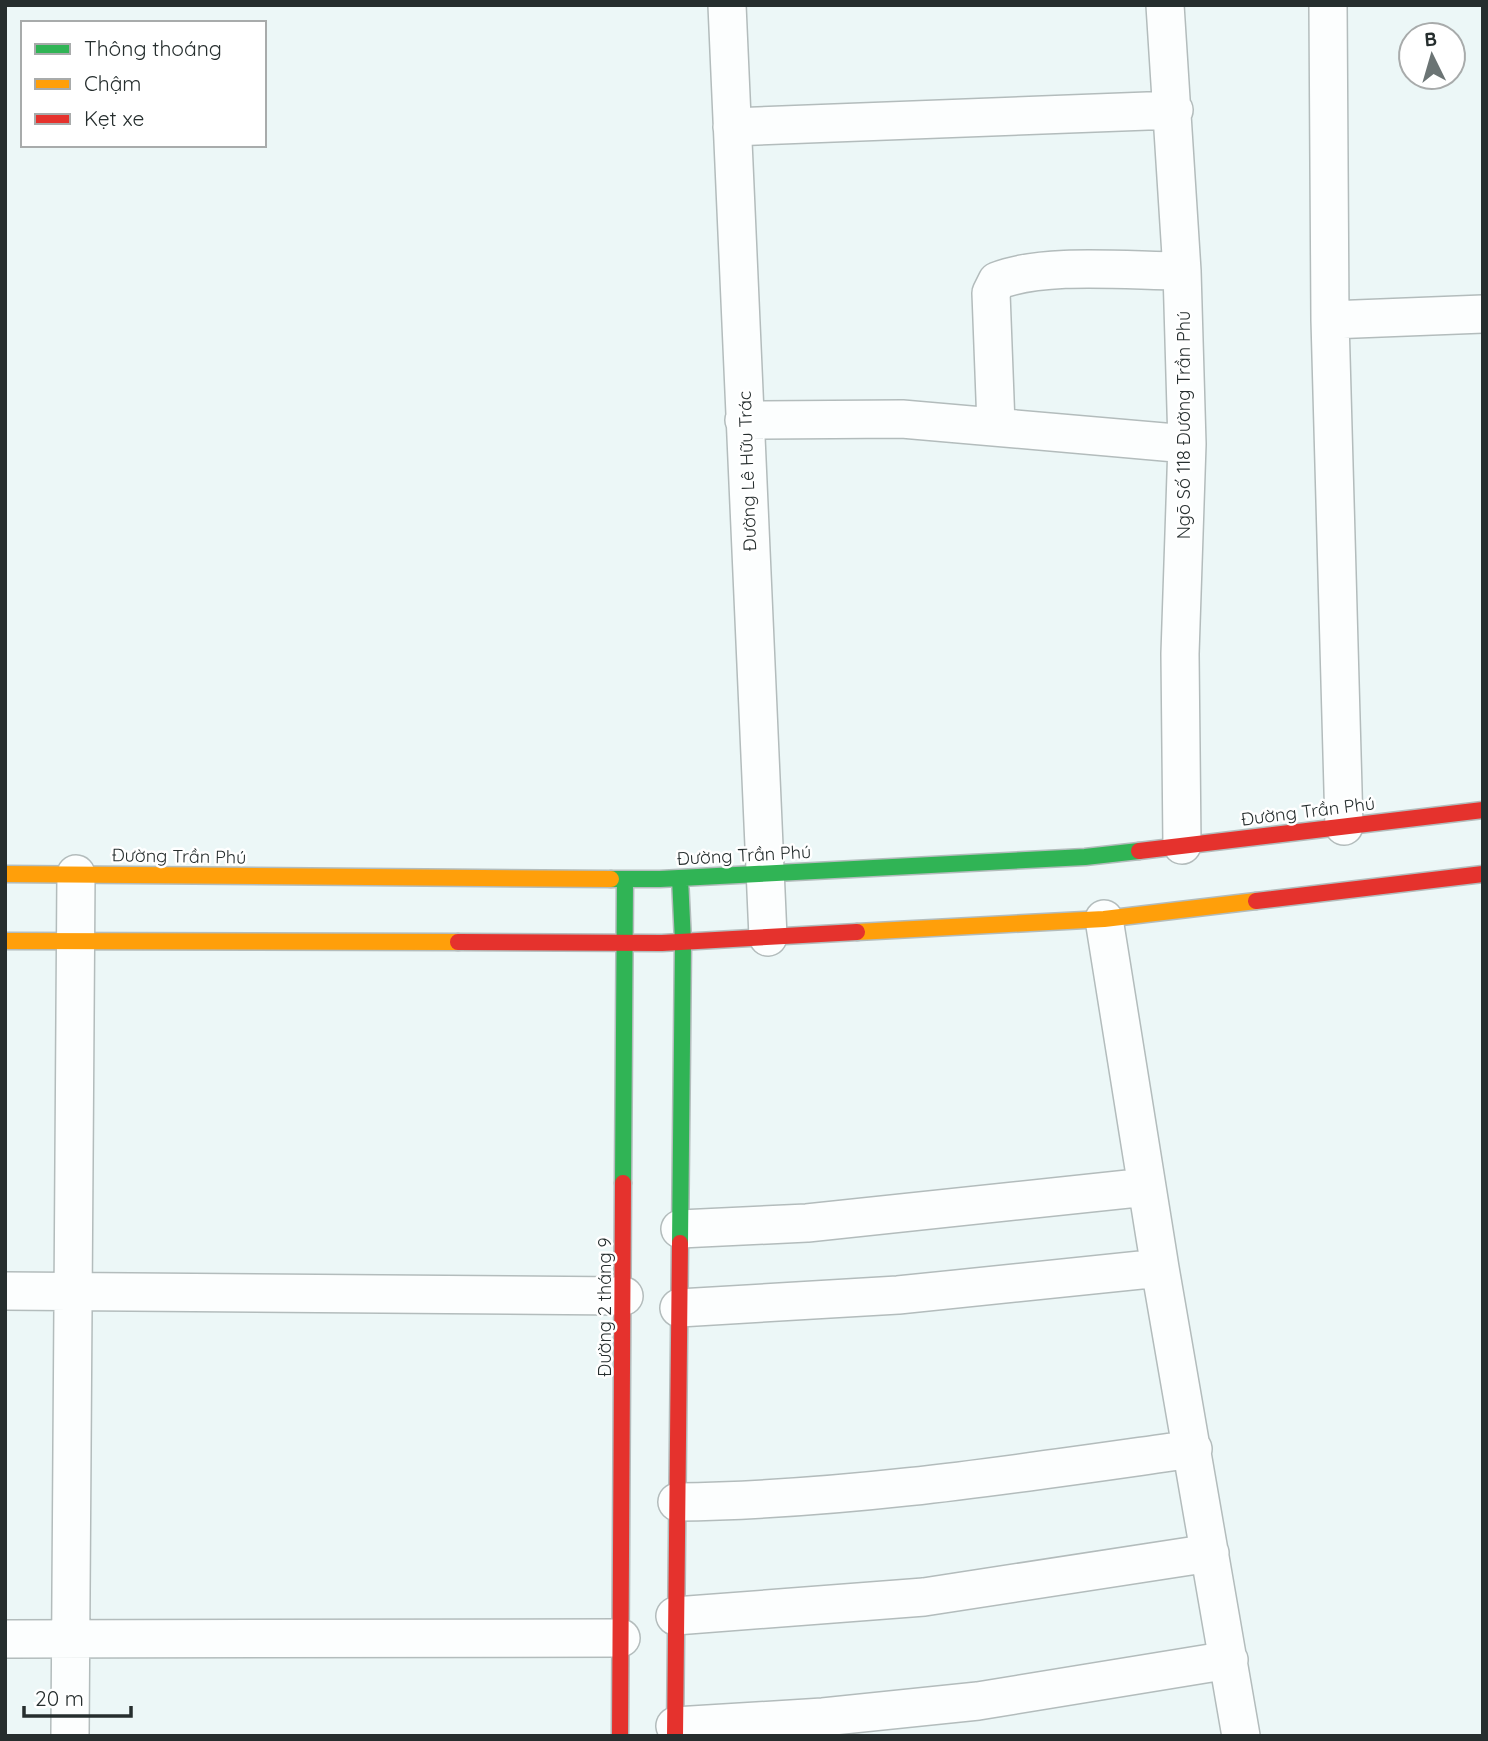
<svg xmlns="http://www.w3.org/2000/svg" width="1488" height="1741" viewBox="0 0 1488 1741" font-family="Quicksand,sans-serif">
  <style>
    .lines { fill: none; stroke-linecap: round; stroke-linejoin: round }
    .street-casing { stroke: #b3bcbc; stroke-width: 40 }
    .fast-casing { stroke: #b3bcbc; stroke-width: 19 }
    .slow-casing { stroke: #b3bcbc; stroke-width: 19 }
    .jam-casing { stroke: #b3bcbc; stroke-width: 19 }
    .street { stroke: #fcfefe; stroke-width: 37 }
    .fast { stroke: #30b455; stroke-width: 16 }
    .slow { stroke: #ff9f0a; stroke-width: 16 }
    .jam { stroke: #e5322d; stroke-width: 16 }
    .labels { text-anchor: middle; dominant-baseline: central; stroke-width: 5; stroke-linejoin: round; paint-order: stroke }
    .street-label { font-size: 18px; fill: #262e2e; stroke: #fff }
  </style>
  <rect width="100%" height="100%" fill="#ecf7f7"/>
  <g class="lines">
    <g class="street-casing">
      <path id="street" d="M727,5L768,937
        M1165,5L1182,271L1187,444L1180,654L1182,845
        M1328,5L1330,320L1344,826
        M732,127L1174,110
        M1330,320L1483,314
        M744,420L902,419L1187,444
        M996,425L991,293L997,281C1045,262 1129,271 1182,271
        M1104,919L1160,1268L1241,1736
        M680,1229L807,1223L1147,1187
        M5,1291L624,1296
        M679,1308L898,1295L1160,1268
        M677,1502C850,1500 1022,1473 1193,1449
        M675,1616L924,1597L1210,1553
        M5,1639L621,1638
        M675,1726L823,1717L978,1701L1229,1660
        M70,1736L76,874"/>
    </g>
    <g class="fast-casing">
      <path id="fast" d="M611,879H660L1085,857L1139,851
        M623,1183L625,879
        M680,1243L683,942L680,878"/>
    </g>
    <g class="slow-casing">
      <path id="slow" d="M5,874L611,879
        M857,932L1104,919L1256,901
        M5,941L458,942"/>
    </g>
    <g class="jam-casing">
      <path id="jam" d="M1139,851L1483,810
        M1256,901L1483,874
        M458,942L662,943L857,932
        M620,1736L623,1183
        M675,1736L680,1243"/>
    </g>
    <use href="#street" class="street"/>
    <use href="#fast" class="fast"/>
    <use href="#slow" class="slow"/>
    <use href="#jam" class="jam"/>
  </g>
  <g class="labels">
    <g class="street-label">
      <text transform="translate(1183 425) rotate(-90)">Ngõ Số 118 Đường Trần Phú</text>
      <text transform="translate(747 471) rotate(-92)">Đường Lê Hữu Trác</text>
      <text transform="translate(1308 811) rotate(-7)">Đường Trần Phú</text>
      <text transform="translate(744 855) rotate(-3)">Đường Trần Phú</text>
      <text transform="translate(179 856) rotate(1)">Đường Trần Phú</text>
      <text transform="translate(604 1307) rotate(-90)">Đường 2 tháng 9</text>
    </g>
  </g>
  <rect width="1488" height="1741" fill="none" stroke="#262e2e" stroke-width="14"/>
  <rect x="21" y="21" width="245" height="126" fill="#ffffff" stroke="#a8abab" stroke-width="2"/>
  <rect x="35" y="44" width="35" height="10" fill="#30b455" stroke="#a8abab" stroke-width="2"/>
  <text x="84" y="56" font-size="21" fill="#262e2e">Thông thoáng</text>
  <rect x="35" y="79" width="35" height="10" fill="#ff9f0a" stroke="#a8abab" stroke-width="2"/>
  <text x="84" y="91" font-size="21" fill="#262e2e">Chậm</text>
  <rect x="35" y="114" width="35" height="10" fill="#e5322d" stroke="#a8abab" stroke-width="2"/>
  <text x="84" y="126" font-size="21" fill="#262e2e">Kẹt xe</text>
  <g transform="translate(1432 56) rotate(355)"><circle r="33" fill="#ffffff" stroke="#a8abab" stroke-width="2"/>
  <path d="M0-5L12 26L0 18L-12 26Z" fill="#6b7474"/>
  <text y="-10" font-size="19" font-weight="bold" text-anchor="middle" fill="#262e2e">B</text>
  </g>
  <path d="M24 1706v10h107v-10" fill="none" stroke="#262e2e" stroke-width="3.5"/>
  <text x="35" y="1706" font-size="21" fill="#262e2e" stroke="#ffffff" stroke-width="5" paint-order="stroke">20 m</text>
</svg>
